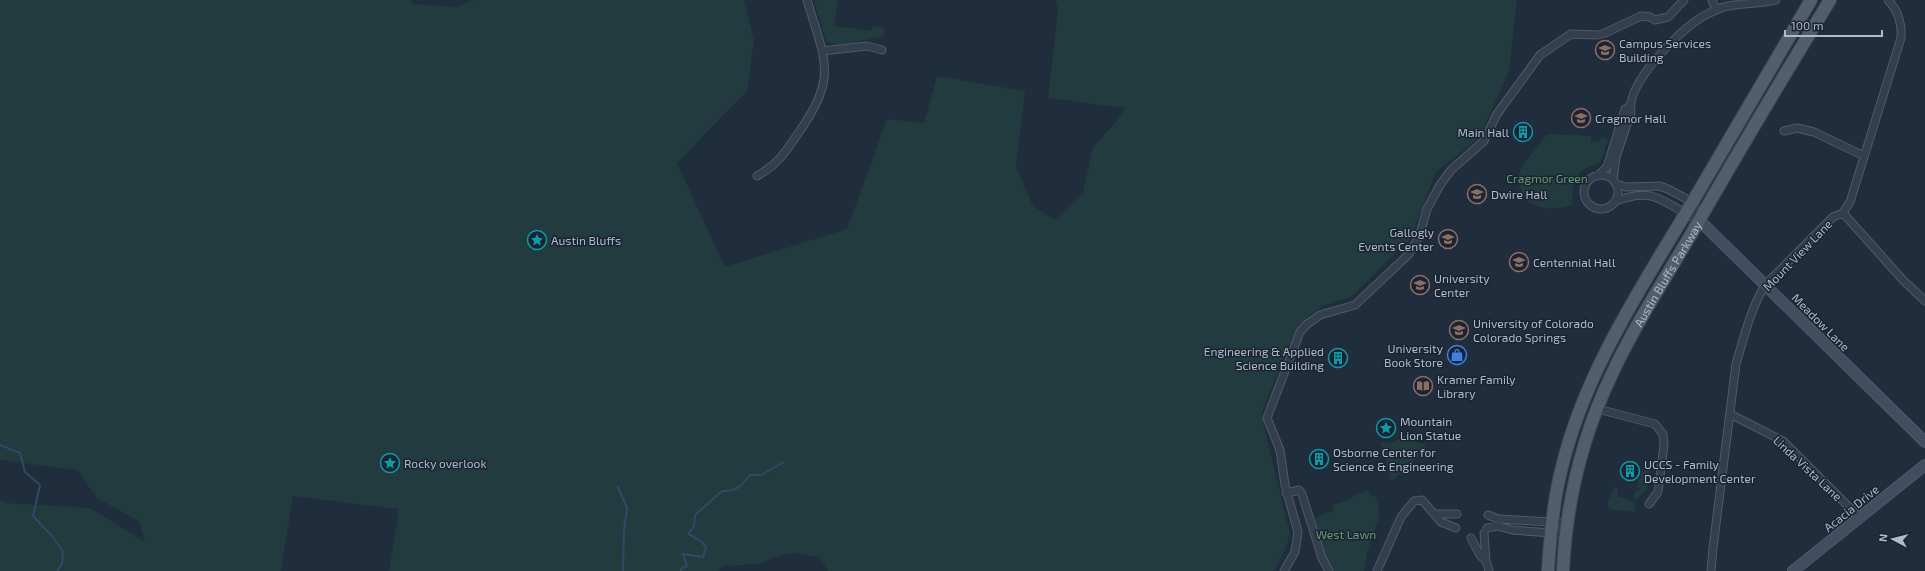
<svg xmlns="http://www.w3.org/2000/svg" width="1925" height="571" viewBox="0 0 1925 571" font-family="'Exo 2',sans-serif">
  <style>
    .green { fill: #223b3e }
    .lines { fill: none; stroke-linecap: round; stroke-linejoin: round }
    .stream { stroke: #324866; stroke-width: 2 }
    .street-casing { stroke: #505a68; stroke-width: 9 }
    .secondary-casing { stroke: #505a68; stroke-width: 12 }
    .primary-casing { stroke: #3e4856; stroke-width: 14 }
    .street { stroke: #343f4d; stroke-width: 7 }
    .secondary { stroke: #424e60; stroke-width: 10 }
    .primary { stroke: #525e6d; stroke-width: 12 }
    .labels { text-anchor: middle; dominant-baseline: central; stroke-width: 3; stroke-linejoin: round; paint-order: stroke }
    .poi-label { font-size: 12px; fill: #b0bac9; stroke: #1a2432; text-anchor: start }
    .park-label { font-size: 12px; fill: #659c71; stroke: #1a2432 }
    .street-label { font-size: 12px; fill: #b0bac9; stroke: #1a2432 }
  </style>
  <rect width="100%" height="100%" fill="#202d3d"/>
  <path class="green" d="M0,0H411L413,4L457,7L473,0H744L754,41L747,91L677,163L725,267L847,229L887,119L924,123L937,76L1025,91L1016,167L1033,206L1055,220L1083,192L1093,147L1115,123L1125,108L1048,98L1058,10L1055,0H1517L1509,71L1479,138L1436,172L1410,239L1351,297L1320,307L1300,324L1288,347L1261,414L1290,534L1285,550L1274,571H828L819,557L798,553L781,555L758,564L723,566L719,571H389L399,509L293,496L281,571H0V499L6,503L90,508L145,542L139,521L97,498L77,470L0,460Z
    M814,0H838L834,26L872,31L873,26L885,28L883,37C867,37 841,51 826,41Z
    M1547,134L1591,136V142L1599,141L1602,137L1608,140C1605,146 1604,156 1600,161C1597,165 1593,165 1589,167C1572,173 1572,190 1573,205C1559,209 1539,212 1528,200C1523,196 1520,187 1517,181L1521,168Z
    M1403,435L1424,445L1427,448L1391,482L1381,442C1390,444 1398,442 1403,435Z
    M1646,460L1651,462L1647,489L1636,500L1633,498L1636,490L1639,491L1640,489L1637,487L1642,470L1646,471L1647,469L1643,468Z
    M1614,486L1618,489V498L1621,497L1636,502L1635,512L1613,510L1607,506Z
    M1368,490L1370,495H1372L1376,497L1380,515L1368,549L1364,571H1334L1326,558L1314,518L1333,511L1332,505L1353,499L1352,496Z"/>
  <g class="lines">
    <path class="stream" d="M0,445L20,453L25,472L40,485L33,516L52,536L63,551L62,564L57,571
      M618,487L627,508L624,530L623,571
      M681,571V569L687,566L683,554L703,557L706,547L701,541L688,534L694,526L695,515L722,491C735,492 743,485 750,475H761L784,462"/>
    <g class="street-casing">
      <path id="street" d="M1712,0L1716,10
        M822,51L867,46L882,50
        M1784,131L1797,128L1814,132L1864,156
        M1584 192a17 17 0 1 1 34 0a17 17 0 1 1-34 0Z
        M757,176C778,164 784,154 797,135C838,77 826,63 807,0
        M1598,176L1607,167L1625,109L1630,106
        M1613,180L1616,157L1631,112C1626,84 1677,33 1699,19C1706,14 1714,11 1721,8C1739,2 1758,5 1776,0
        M1616,184L1626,187L1660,186L1670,190L1692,202L1699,220
        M1616,201C1657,185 1664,205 1699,220
        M1843,213L1903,280L1925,301
        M1598,409L1655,424L1663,434L1664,445L1658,492L1649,504
        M1730,414L1783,441L1860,518
        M1286,493L1299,490L1302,494L1322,558L1329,571
        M1436,514H1457
        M1488,515L1498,519L1567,523
        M1487,528L1498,526L1512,530L1565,534
        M1484,533L1486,561L1489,571
        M1471,538L1480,555L1486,561
        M1284,571L1295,552L1298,532L1285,485L1280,450L1267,418L1300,332L1306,325L1320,315L1355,305L1409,254L1419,237L1427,209L1440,185L1451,170L1484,141L1497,114L1540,55L1571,34L1597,35L1605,33L1641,16L1650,17L1655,20L1668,17L1684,0
        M1377,571L1401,517L1414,501L1422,500L1441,522L1456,528
        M1711,571L1713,548L1736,364C1744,337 1751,308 1765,285L1833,217L1843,213L1850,202L1901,38C1902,23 1899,11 1888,0"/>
    </g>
    <g class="secondary-casing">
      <path id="secondary" d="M1699,220L1925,442
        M1793,571L1925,465"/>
    </g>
    <g class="primary-casing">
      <g id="primary">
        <path d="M1548,571C1550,536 1553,501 1562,467C1585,371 1643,285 1693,201C1733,134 1771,67 1811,0"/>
        <path id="s1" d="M1563,571C1566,504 1582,437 1611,376C1634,326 1665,279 1693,231C1737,154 1783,77 1830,0"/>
      </g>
    </g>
    <use href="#street" class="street"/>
    <use href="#secondary" class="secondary"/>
    <use href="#primary" class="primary"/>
  </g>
  <defs>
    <g id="university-ring" transform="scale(1)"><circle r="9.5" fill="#1a2432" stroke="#8d6e63" stroke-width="1.5"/><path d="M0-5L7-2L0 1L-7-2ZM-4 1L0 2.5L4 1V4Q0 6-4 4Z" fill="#8d6e63"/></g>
    <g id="building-ring" transform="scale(1)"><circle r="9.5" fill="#1a2432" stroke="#0f9aa8" stroke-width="1.5"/><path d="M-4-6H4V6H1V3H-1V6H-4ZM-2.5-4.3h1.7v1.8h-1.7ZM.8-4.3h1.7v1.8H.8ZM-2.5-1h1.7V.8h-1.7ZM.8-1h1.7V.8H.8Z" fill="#0f9aa8"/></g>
    <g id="sight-ring" transform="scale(1)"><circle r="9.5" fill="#1a2432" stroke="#0f9aa8" stroke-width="1.5"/><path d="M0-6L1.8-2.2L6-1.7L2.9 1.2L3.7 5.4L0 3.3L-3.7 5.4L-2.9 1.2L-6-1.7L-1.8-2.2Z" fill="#0f9aa8"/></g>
    <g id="school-ring" transform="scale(1)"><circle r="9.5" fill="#1a2432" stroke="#8d6e63" stroke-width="1.5"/><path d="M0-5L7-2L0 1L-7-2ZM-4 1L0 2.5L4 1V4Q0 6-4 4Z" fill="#8d6e63"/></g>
    <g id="shop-ring" transform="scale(1)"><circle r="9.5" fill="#1a2432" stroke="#3f7fe0" stroke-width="1.5"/><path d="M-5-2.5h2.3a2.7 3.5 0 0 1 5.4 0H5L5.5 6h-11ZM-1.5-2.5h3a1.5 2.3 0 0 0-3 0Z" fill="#3f7fe0"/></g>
    <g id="library-ring" transform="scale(1)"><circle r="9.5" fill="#1a2432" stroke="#8d6e63" stroke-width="1.5"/><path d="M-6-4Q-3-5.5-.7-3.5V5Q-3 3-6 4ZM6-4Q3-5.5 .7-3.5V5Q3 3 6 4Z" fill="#8d6e63"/></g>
  </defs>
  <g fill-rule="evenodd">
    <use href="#university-ring" x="1605" y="50"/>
    <use href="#university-ring" x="1581" y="118"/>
    <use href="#building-ring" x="1523" y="132"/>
    <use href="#university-ring" x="1477" y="194"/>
    <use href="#university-ring" x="1448" y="239"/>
    <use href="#sight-ring" x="537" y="240"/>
    <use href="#university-ring" x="1519" y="262"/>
    <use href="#university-ring" x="1420" y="285"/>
    <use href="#school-ring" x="1459" y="330"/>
    <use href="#shop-ring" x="1457" y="355"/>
    <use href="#building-ring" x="1338" y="358"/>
    <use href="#library-ring" x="1423" y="386"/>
    <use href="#sight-ring" x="1386" y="428"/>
    <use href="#building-ring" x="1319" y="459"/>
    <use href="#sight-ring" x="390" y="463"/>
    <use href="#building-ring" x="1630" y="471"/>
  </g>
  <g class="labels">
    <g class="poi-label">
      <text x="1619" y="43">Campus Services<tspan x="1619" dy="14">Building</tspan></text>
      <text x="1595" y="118">Cragmor Hall</text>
      <text x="1509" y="132" text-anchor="end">Main Hall</text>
      <text x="1491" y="194">Dwire Hall</text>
      <text x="1434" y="232" text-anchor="end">Gallogly<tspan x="1434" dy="14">Events Center</tspan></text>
      <text x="551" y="240">Austin Bluffs</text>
      <text x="1533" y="262">Centennial Hall</text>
      <text x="1434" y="278">University<tspan x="1434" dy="14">Center</tspan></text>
      <text x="1473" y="323">University of Colorado<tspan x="1473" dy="14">Colorado Springs</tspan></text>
      <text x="1443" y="348" text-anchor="end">University<tspan x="1443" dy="14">Book Store</tspan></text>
      <text x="1324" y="351" text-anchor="end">Engineering &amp; Applied<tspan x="1324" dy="14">Science Building</tspan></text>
      <text x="1437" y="379">Kramer Family<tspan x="1437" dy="14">Library</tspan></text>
      <text x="1400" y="421">Mountain<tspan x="1400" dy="14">Lion Statue</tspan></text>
      <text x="1333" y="452">Osborne Center for<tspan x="1333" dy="14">Science &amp; Engineering</tspan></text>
      <text x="404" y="463">Rocky overlook</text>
      <text x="1644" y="464">UCCS - Family<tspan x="1644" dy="14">Development Center</tspan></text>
    </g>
    <g class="park-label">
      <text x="1547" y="178">Cragmor Green</text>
      <text x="1346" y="534">West Lawn</text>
    </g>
    <g class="street-label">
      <text transform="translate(1797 255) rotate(-46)">Mount View Lane</text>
      <text stroke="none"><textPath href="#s1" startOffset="319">Austin Bluffs Parkway</textPath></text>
      <text transform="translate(1821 322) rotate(45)">Meadow Lane</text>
      <text transform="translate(1808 468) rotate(43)">Linda Vista Lane</text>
      <text transform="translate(1851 508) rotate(-39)">Acacia Drive</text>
    </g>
  </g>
  <g transform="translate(1893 539) rotate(277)" stroke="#1a2432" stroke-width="3" paint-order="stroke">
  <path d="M0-3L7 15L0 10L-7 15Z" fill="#b0bac9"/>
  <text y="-6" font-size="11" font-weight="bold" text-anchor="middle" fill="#b0bac9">N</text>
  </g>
  <path d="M1785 30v6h97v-6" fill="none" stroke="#b0bac9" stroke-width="2"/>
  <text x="1791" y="30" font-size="12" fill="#b0bac9" stroke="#1a2432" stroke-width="3" paint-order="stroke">100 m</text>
</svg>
